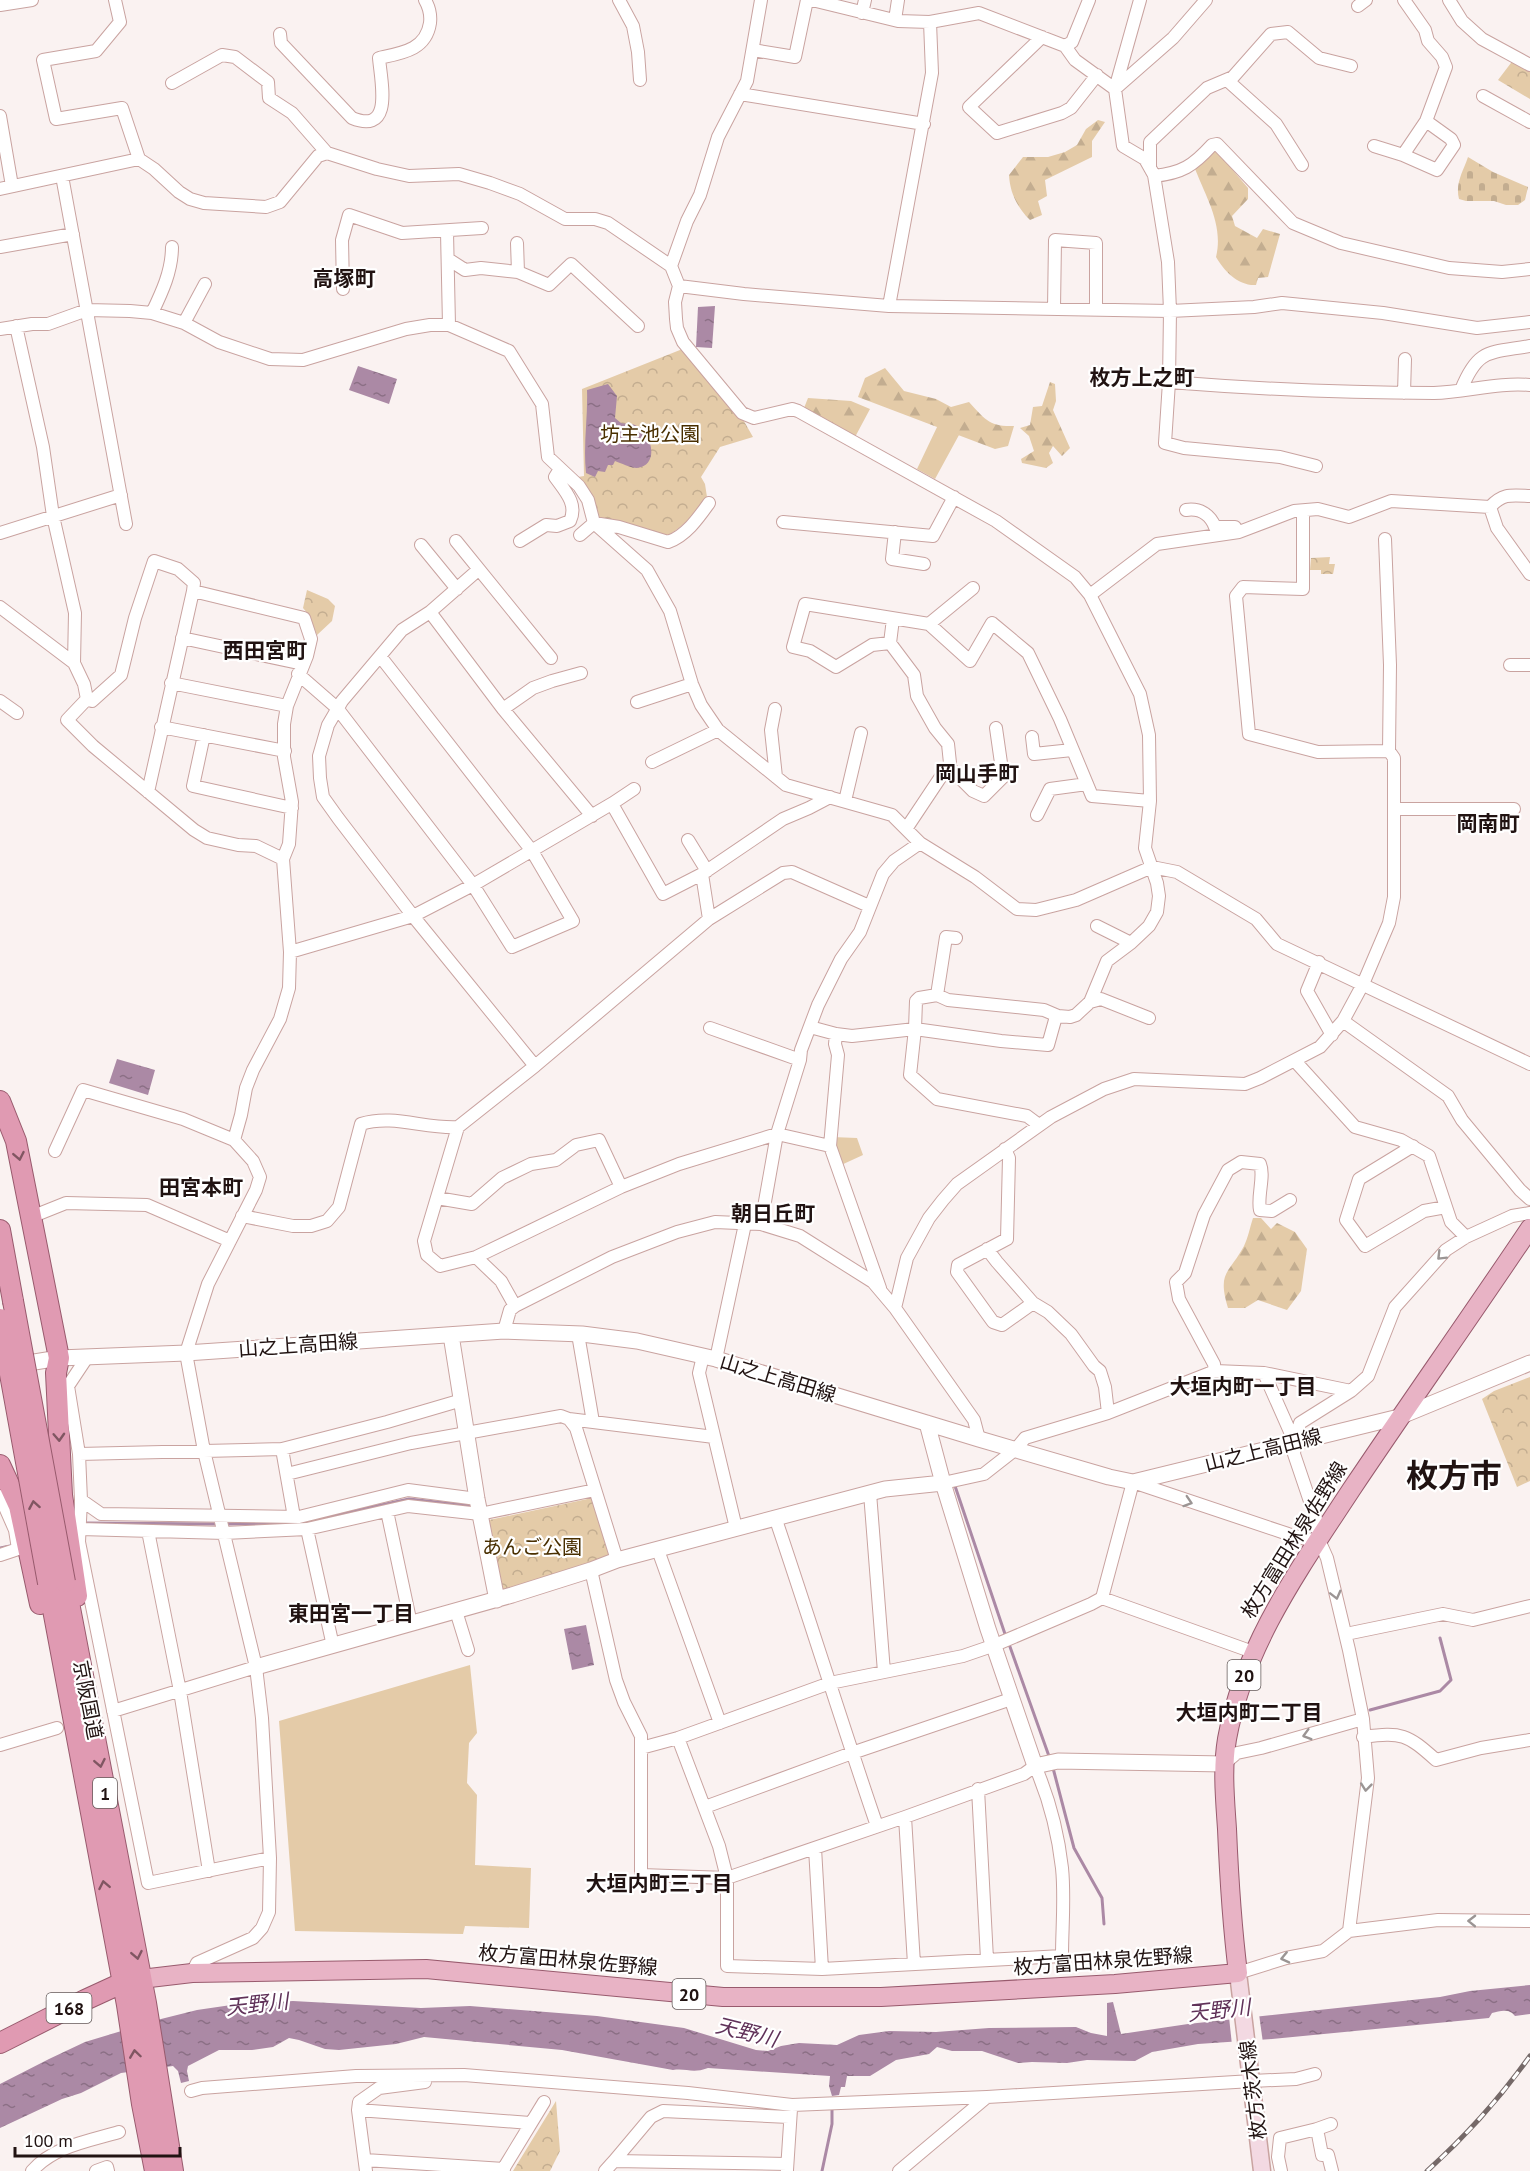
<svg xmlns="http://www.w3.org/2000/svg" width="1530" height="2171" viewBox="0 0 1530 2171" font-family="'PT Sans','Noto Sans JP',sans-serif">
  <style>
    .grass { fill: #e4cba8 }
    .forest { fill: url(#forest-firs) }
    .cemetery { fill: url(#cemetery-stones) }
    .park { fill: url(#park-crowns) }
    .water { fill: url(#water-ripples) }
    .pier { fill: #faf2f1 }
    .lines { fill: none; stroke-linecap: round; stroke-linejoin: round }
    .stream { stroke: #ab89a5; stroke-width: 3 }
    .minor-casing { stroke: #c9a3a0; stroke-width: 14 }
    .tertiary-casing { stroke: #c9a3a0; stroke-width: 17 }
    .secondary-casing { stroke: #c9a3a0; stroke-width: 19 }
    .primary-casing { stroke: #985a6d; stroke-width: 20 }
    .trunk-casing { stroke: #985a6d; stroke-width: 22 }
    .minor { stroke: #fff; stroke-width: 12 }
    .tertiary { stroke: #fff; stroke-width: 15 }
    .secondary { stroke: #f3d9e2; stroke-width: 16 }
    .primary { stroke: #e8b3c5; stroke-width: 18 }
    .trunk { stroke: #e09ab2; stroke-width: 20 }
    .rail-casing { stroke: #756968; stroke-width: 5 }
    .rail { stroke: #fff; stroke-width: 3; stroke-dasharray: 9; stroke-linecap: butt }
    .trunk-bridge-casing { stroke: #985a6d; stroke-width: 22; stroke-linecap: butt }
    .trunk-bridge { stroke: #e09ab2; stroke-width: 20 }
    .oneway { stroke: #805662 }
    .oneway2 { stroke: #9b9594 }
    .labels { text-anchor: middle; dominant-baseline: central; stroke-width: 4.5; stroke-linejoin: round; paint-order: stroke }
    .shield { fill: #fff; stroke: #645a59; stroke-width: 1.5 }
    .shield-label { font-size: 18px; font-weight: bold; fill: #211312 }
    .park-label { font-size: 20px; fill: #492f00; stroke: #fff }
    .street-label { font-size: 20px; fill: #211312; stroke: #fff }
    .neighbourhood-label { font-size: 21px; font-weight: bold; fill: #211312; stroke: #fff }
    .water-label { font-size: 21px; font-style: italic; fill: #603259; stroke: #fff }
    .town-label { font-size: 32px; font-weight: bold; fill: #211312; stroke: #fff }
  </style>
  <defs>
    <pattern id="forest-firs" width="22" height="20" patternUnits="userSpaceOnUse" patternTransform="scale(1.5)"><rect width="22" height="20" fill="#e4cba8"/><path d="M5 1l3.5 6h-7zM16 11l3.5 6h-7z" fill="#c3ad90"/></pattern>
    <pattern id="cemetery-stones" width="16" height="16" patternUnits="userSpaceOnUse" patternTransform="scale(1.5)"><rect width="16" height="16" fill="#e4cba8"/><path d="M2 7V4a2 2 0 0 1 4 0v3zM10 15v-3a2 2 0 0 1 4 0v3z" fill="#c3ad90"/></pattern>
    <pattern id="park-crowns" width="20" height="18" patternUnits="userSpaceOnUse" patternTransform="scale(1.5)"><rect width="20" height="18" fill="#e4cba8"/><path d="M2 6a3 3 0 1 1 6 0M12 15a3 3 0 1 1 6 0" fill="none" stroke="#c3ad90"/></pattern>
    <pattern id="water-ripples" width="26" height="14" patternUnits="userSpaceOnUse" patternTransform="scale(1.5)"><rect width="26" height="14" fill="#ab89a5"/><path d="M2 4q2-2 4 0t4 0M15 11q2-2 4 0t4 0" fill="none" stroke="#8b6f85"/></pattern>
  </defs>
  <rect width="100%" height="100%" fill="#faf2f1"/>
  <path class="grass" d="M938,425L959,435L935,479L917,469Z
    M832,1137L857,1138L863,1155L839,1166Z
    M470,1665L477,1733L469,1743L467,1783L477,1795L475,1865L531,1868L529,1928L465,1926L463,1934L295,1931L279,1721Z"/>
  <path class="forest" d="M1098,120L1105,122L1092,141V157L1045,180L1047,196L1038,201L1042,215L1030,220C1017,207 1010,193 1009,175L1023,157H1048L1065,152L1077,145L1086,129Z
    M1214,148L1248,188V199L1232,216L1235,226L1257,238L1263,229L1280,234L1268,277L1258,278L1256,285C1238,286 1224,271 1216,257C1224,224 1205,196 1194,166Z
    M885,368L904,391L936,399L951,407L969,402C985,419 989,427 1014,426L1008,446L995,449L858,397L865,378Z
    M1050,382L1055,384L1056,401L1053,410L1070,448L1062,456L1053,446L1049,453L1053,463L1046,468L1022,463L1021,459L1034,451L1029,436L1020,428L1030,425L1033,407L1042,406Z
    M808,398L851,401L870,409L854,439L802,413Z
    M1253,1218H1261L1271,1229L1277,1223L1295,1232L1307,1249L1301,1291L1287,1310L1258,1300L1245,1308H1228C1217,1271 1229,1274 1244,1246C1248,1238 1250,1227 1253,1218Z"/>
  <path class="cemetery" d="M1468,157L1493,172L1528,187L1525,200L1518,205H1506L1494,201H1466L1459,199C1455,183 1463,172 1468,157Z"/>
  <path class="park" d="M1514,59L1530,68V99L1498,80Z
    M685,348L741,416L753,437L720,447L701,477L705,484L707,497C694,514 684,527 665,537L599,518L595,503L578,477L584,476L582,389Z
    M1330,557L1329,564H1335L1333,574H1321V570H1310L1311,558Z
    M307,590L328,599L335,606L332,621L317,635L309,615L303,608Z
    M1530,1377V1481L1517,1487L1482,1399L1494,1391Z
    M592,1498L611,1557L501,1594L489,1520Z
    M556,2101L560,2151L550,2171H513Z"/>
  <path class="water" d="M715,306L712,348L696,347L698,307Z
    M358,366L397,379L389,404L349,390Z
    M608,384L617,396L615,418L621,423C625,424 631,423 635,425C651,431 661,465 637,468C630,468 621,463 615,461L613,465H608L605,472L598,471L595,477L586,473C583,445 588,418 587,390Z
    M117,1059L155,1070L148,1095L109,1083Z
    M586,1625L594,1665L572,1670L564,1629Z
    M1530,1985V2014L1515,2016C1509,2008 1500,2011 1492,2013L1489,2018L1272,2039L1198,2044L1152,2052L1135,2061L1087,2060L1067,2063L1032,2062L1018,2063L982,2051H952L937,2047L929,2054L896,2060L870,2076H847L845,2087H841L839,2095L832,2096L829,2086L830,2076L708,2068C692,2074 687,2068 673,2070L562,2050L424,2037L396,2044L339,2050L325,2049L299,2040L289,2038L273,2047L252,2050H219L188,2066L187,2071L189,2081L181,2083L178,2071L173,2066L121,2073L81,2093L62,2099L0,2128V2084L49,2059L85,2042L161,2019L197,2010L238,2004L293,2001L421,2008L470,2006L597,2016L684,2028L756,2050L768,2051L781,2046L799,2043L837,2045L859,2035L889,2031L936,2032L989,2028L1076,2027L1091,2033L1107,2036V2003L1113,2002L1121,2034L1188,2024L1440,1997L1470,1991Z"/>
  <path class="pier" d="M1259,2014L1263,2043L1232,2045L1229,2017Z"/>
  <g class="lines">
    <path class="stream" d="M955,1486L1006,1637
      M302,1522L409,1499L472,1506
      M84,1523L217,1524
      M227,1524L283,1523
      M0,1548L10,1546
      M1009,1644L1050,1759
      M1370,1710L1440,1691L1451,1680L1440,1638
      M1053,1768L1074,1848L1102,1898L1104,1924
      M822,2171L832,2124V2108"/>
    <g class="minor-casing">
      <path id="minor" d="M115,0L120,22L96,51L43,60L56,119L122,108L139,159L154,169L179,192L190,199L204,203L266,207L280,202L318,156L327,153L377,169L409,176L459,174L490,183L520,194L565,219H595L608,223L671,266
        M619,0L633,26L638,52L640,80
        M761,0L747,81L718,137L700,195L687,221L671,266L679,286L675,302L676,319L677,328L683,342L742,413L754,418L792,409L798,411L996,521L1075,577L1090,595L1140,694L1149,735L1150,801L1145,848L1157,883L1159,896L1157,912L1149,926L1131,943L1107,961L1090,1002L1076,1015L1070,1017L1058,1016L1044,1010L948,1000L937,995L919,998L916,1001L915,1029L852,1036L836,1034L810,1027
        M812,0L898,21L930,22L979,13L1065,46L1075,60L1115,89
        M1140,0L1115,89L1123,146L1145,159L1154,175L1168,262L1170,311L1169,382L1165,443L1184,448L1280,457L1316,466
        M1449,0L1462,21L1482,39L1530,65
        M0,5L32,0
        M1358,6L1366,0
        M862,13L865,0
        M895,20L898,0
        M280,34L281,43L352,118C394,135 381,82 379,58C402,53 426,50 430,23C431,15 429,7 425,0
        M1042,37L969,107L997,133L1062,113L1071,108L1097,75
        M1065,46L1072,42L1089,0
        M753,50L795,57L807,0
        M1227,80L1276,124L1302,165
        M172,83L222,55L235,57L268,82L269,98L292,113L327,153
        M1116,88L1173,38L1206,0
        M740,94L924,124
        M1483,96L1530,122
        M0,116L12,186
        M1374,146L1403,155L1426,121L1446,67L1442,57L1428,41L1425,30L1404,0
        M1403,155L1437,170L1454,145L1451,139L1426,121
        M1150,167V142L1207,88L1233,77L1271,34L1288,32L1319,58L1351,66
        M62,176L126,524
        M1154,176C1182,173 1193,166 1212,145L1217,144L1293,223L1341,243L1449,268L1502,272L1530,269
        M0,189L139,159
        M447,232L449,325
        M517,243L518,272
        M0,247L73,234
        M448,259L465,270L481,268L518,272L549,285L571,264L638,326
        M679,286L744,294L889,306L1170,311L1254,307L1282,303L1383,313L1477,328L1530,322
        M343,289L342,240L349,215L402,233L482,228
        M889,306L932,73L930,22
        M1054,309L1055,240L1096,243V310
        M152,313C162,292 172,271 172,247
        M184,323L205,284
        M16,326L43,447L53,516L75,613L74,663
        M0,329L32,324H48L87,310L130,311L152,313L184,323L219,342L270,359L303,360L406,329L430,325H449L509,351L542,404L548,457L579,486L588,500L594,523L647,570L670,611L692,684L701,705L718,730L786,785L892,815L920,843L975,877L1017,909L1036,910L1076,900L1152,867L1177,872L1256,919L1277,944L1530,1064
        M1169,382C1258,389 1345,393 1434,393C1466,392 1499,382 1530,385
        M1461,390C1478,348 1489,353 1530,346
        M1404,393L1405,359
        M1490,507L1497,528L1530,574
        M1490,507C1503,493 1511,495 1530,496
        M1186,510C1199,508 1210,514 1215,527H1235
        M1303,511V589L1243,587L1236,596L1249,734L1318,752L1389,751
        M783,522L933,536L954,497
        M895,532L892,559L924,564
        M0,533L121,495
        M580,535L594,523L619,527L668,542C686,536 699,517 709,503
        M456,541L551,658
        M520,541L546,525L557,526L570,521C578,504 565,491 555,477L560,469
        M421,545L457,589
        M478,570L430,612L402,630L342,701L328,725L319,756L320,778L323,797L338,818L413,916L535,1066
        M1090,595L1157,544L1239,532L1294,511L1318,509L1349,517L1391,501L1490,507
        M0,607L74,663L84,684L87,699L67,720L93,746L194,830L207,838L238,845L256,846L283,859
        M430,612L503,709L592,816
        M929,624L973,588
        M182,638L303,664
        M890,643L893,619
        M1510,665H1530
        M298,674L337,708L473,885L512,947L573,921L532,851L380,656
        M171,683L287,706
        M87,699L92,701L121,675L135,618L154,561L178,569L194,583L193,591
        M0,701L17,713
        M637,702L692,684
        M503,709L533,688L552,681L581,673
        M775,709L771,730L776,777
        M161,727L285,751
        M204,735L193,786L292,808
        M1032,737L1034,754L1072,750
        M652,762L718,730
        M948,766L973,791L984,796L1003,777L996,728
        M148,792L193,591L304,618L311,639L307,656L287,706L284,724V757L292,802L289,844L283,859L290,952L289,988L280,1019L253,1070L246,1088L241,1115L234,1140
        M845,801L861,733
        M612,804L663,894L702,874
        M1394,809H1514
        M1037,815L1050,789L1087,784
        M906,829L950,763L948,744L935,728L917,696L914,675L890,643L872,645L836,667L810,651L793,647L805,604L929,624L970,661L992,623L1028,653L1060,719L1092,796L1150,801
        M688,840L707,871
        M920,843L894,861L883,874L860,932L841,959L818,1005L801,1050L800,1060L777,1134L761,1224L800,1236L873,1282L895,1308L974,1420L979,1439
        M709,919L702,874L783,819L809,808L830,797
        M1097,926L1131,943
        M290,952L413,916L473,885L613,803L634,789
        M1319,962L1307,991L1332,1035
        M937,995L946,937L956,938
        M1090,1002L1101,999L1149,1018
        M1343,1021L1448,1096L1462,1120L1520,1190L1530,1199
        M710,1028L800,1060
        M836,1034L835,1044L838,1055L830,1146L880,1288
        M1295,1061L1355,1127L1401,1140L1429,1156L1451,1222L1466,1237
        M1039,1125L1027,1116L937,1099L910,1075L915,1029L1001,1041L1048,1045L1055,1020L1058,1016
        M458,1127L424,1241L427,1255L440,1266L476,1257L621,1187L679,1164L777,1134L830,1146
        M1413,1146L1359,1179L1346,1220L1365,1246L1424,1211L1446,1207
        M1005,1149L1009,1158L1007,1239L958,1265L957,1272L993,1322L1002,1325L1033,1303
        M55,1151L83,1090L183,1119L234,1140L253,1161L260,1177L256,1190L208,1284L186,1353L204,1451L256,1667L262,1718L270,1858L269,1912L262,1928L253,1938L197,1963L192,1973
        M437,1198L472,1204L502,1178L531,1164L556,1160L576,1145L599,1140L621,1187
        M242,1216L293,1226H311L327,1221L339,1207L361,1124C393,1114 425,1129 458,1127L535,1066L709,919L783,873L792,872L869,906
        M31,1217L66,1203L147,1205L230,1241
        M987,1249L997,1262L1033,1303L1048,1312L1071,1334L1094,1366L1100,1371L1105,1387L1108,1413
        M476,1257L501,1281L515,1306
        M895,1308L907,1258L929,1218L943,1200L957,1184L1051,1117L1104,1089L1134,1079L1245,1084L1260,1078L1320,1047L1343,1021L1363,984L1389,923L1394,897V758L1389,751L1390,665L1385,539
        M504,1331L510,1310L515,1306L612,1257L677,1232L715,1222L761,1224
        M578,1334L593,1422
        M88,1356L68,1386L79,1454L81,1500L101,1514L299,1517L408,1490L477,1499
        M703,1356L699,1373L736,1528
        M716,1359L745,1224
        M1215,1371L1214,1364L1179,1299L1176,1282L1185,1273L1204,1215L1228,1170L1241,1162L1260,1164C1265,1176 1257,1196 1260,1210L1272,1211L1290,1200
        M1264,1373L1295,1443
        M569,1419L714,1437
        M282,1449L294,1517
        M79,1454L282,1449L387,1422L462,1400
        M287,1474L411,1443L561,1416L569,1419L576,1428L617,1560
        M943,1483L984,1474L1016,1449L1025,1438L1108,1413L1215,1371L1264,1373L1351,1391
        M870,1493L884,1672
        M0,1496L15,1530L18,1549L0,1555
        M81,1500L79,1542L148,1883L270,1858
        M387,1511L411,1624
        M775,1517C810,1620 842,1724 877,1826
        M307,1529L333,1646
        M72,1530L80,1529L225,1533L307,1529L408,1506L480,1514L595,1490
        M148,1531L180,1691L209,1871
        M1319,1540L1317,1522L1294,1454L1295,1443L1300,1423L1351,1391L1368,1376L1395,1307L1446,1250L1466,1237L1512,1216L1530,1213
        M658,1550L720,1723
        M591,1570L616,1680L624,1702L641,1736V1875L727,1878L905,1817L1024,1774L1035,1766C1049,1798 1058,1833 1062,1868C1065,1897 1062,1928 1062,1956L822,1969L727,1966V1878L719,1846L678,1738
        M1102,1598L1253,1652
        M456,1611L468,1650
        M1346,1634L1443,1614L1473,1620L1530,1606
        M113,1711L256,1667
        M1363,1737C1402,1732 1407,1734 1436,1760L1481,1748L1530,1740
        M0,1745L57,1728
        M641,1748L678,1738L830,1683L963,1656L995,1645L1091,1604L1102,1598L1133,1482L1288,1534L1306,1539L1319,1540L1327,1558L1349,1650L1363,1719L1368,1778L1349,1931
        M1224,1764L1237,1753L1261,1748L1363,1719
        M978,1789L987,1959
        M705,1807L852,1753L1011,1699
        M905,1817L914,1964
        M815,1848L822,1969
        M1238,1973L1286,1958L1323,1951L1349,1931L1438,1920L1530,1921
        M191,2091L202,2088L356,2076L464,2075L688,2093L792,2105L987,2097L1252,2081L1296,2079L1315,2074
        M358,2110L530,2123
        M1331,2124L1317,2129L1322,2155H1328L1332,2171
        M365,2160L504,2169
        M614,2161L651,2117L663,2111L789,2117
        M787,2170L791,2109
        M32,2171C54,2146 89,2141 119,2132
        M96,2171L107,2167L108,2171
        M366,2171L358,2110L359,2102L379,2088L425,2082
        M502,2171L544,2102
        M605,2171L614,2161L787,2164
        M899,2171L987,2097
        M1281,2171L1278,2157L1280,2138L1317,2129"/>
    </g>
    <g class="tertiary-casing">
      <path id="tertiary" d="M451,1335L477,1499L497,1600
        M16,1365L59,1358L186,1353L504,1331L582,1334L637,1341L716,1359L979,1439L1109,1477L1133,1482L1399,1417L1530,1363
        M927,1423L943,1483L988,1629L1035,1766L1058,1761L1224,1764
        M256,1667L512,1595L591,1570L617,1560L885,1489L943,1483"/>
    </g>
    <g class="secondary-casing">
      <path id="secondary" d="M1238,1973L1262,2171"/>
    </g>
    <g class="primary-casing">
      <path id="primary" d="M141,1979L192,1973L426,1969L723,1997H881L1115,1984L1238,1973C1232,1925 1229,1877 1227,1829C1225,1799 1222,1769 1227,1739C1244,1645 1300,1568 1351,1490C1410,1402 1471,1316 1530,1228"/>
    </g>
    <g class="trunk-casing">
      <path id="trunk" d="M0,1101L16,1141L59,1358L56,1373L62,1495L77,1596
        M0,1230L13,1301
        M0,1465L19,1506L40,1604
        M65,1582L146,2003L173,2171
        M48,1583L127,2005L142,2104L155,2171
        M0,2043L85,2000L122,1983L133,1981"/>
    </g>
    <use href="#minor" class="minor"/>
    <use href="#tertiary" class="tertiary"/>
    <use href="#secondary" class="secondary"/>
    <use href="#primary" class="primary"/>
    <use href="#trunk" class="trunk"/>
    <g class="rail-casing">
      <path id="rail" d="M1427,2171C1465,2137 1500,2098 1530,2056"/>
    </g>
    <use href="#rail" class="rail"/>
    <g class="trunk-bridge-casing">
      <path id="trunk-bridge" d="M13,1301L65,1582
        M0,1319L48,1583"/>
    </g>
    <use href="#trunk-bridge" class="trunk-bridge"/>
  </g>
  <defs><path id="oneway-chevron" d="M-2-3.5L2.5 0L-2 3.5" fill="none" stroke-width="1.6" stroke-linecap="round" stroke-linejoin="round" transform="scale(1.5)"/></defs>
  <g class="oneway">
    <use href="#oneway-chevron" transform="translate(19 1156) rotate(79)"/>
    <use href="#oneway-chevron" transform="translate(59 1437) rotate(87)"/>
    <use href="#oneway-chevron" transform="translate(34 1505) rotate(-100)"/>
    <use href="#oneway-chevron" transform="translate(100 1763) rotate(79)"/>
    <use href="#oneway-chevron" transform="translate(104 1885) rotate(-101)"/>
    <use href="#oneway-chevron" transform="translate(137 1955) rotate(79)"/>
    <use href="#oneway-chevron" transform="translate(135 2054) rotate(-98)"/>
  </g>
  <g class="oneway2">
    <use href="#oneway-chevron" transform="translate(1441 1256) rotate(135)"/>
    <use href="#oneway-chevron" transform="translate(1188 1502) rotate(18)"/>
    <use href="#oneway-chevron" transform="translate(1336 1595) rotate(76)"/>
    <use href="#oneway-chevron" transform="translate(1307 1735) rotate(164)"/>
    <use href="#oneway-chevron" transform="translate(1366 1787) rotate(96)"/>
    <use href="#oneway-chevron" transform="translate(1472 1921) rotate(-179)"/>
    <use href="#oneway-chevron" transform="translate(1285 1958) rotate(167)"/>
  </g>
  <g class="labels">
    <g class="shield">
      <rect x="1227.5" y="1660" width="33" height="30" rx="4.5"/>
      <rect x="93" y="1778" width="24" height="30" rx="4.5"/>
      <rect x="672.5" y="1979" width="33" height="30" rx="4.5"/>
      <rect x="46.5" y="1993" width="45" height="30" rx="4.5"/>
    </g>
    <g class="shield-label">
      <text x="1244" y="1675">20</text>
      <text x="105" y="1793">1</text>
      <text x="689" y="1994">20</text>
      <text x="69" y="2008">168</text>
    </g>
    <g class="park-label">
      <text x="650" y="434">坊主池公園</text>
      <text x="532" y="1547">あんご公園</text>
    </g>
    <g class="street-label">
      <text transform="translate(298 1345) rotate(-4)">山之上高田線</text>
      <text transform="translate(778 1378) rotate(17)">山之上高田線</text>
      <text transform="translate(1263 1450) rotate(-14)">山之上高田線</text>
      <text transform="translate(1294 1540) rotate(-58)">枚方富田林泉佐野線</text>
      <text transform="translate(88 1700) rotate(79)">京阪国道</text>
      <text transform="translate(568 1960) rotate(5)">枚方富田林泉佐野線</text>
      <text transform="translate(1103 1961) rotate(-4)">枚方富田林泉佐野線</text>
      <text transform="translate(1253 2090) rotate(-97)">枚方茨木線</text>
    </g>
    <g class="neighbourhood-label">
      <text x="344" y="278">高塚町</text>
      <text x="1142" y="377">枚方上之町</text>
      <text x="265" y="650">西田宮町</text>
      <text x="977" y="773">岡山手町</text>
      <text x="1488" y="823">岡南町</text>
      <text x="201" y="1187">田宮本町</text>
      <text x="773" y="1213">朝日丘町</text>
      <text x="1243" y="1386">大垣内町一丁目</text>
      <text x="351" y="1613">東田宮一丁目</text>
      <text x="1249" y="1712">大垣内町二丁目</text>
      <text x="659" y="1883">大垣内町三丁目</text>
    </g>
    <g class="water-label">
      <text transform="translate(257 2004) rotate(-6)">天野川</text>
      <text transform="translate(1219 2010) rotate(-6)">天野川</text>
      <text transform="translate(747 2032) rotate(14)">天野川</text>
    </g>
    <g class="town-label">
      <text x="1454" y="1475">枚方市</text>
    </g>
  </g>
  <path d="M15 2147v9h165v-9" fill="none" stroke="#211312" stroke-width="3"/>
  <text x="24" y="2147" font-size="18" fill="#211312" stroke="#ffffff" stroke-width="4.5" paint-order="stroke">100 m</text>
</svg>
